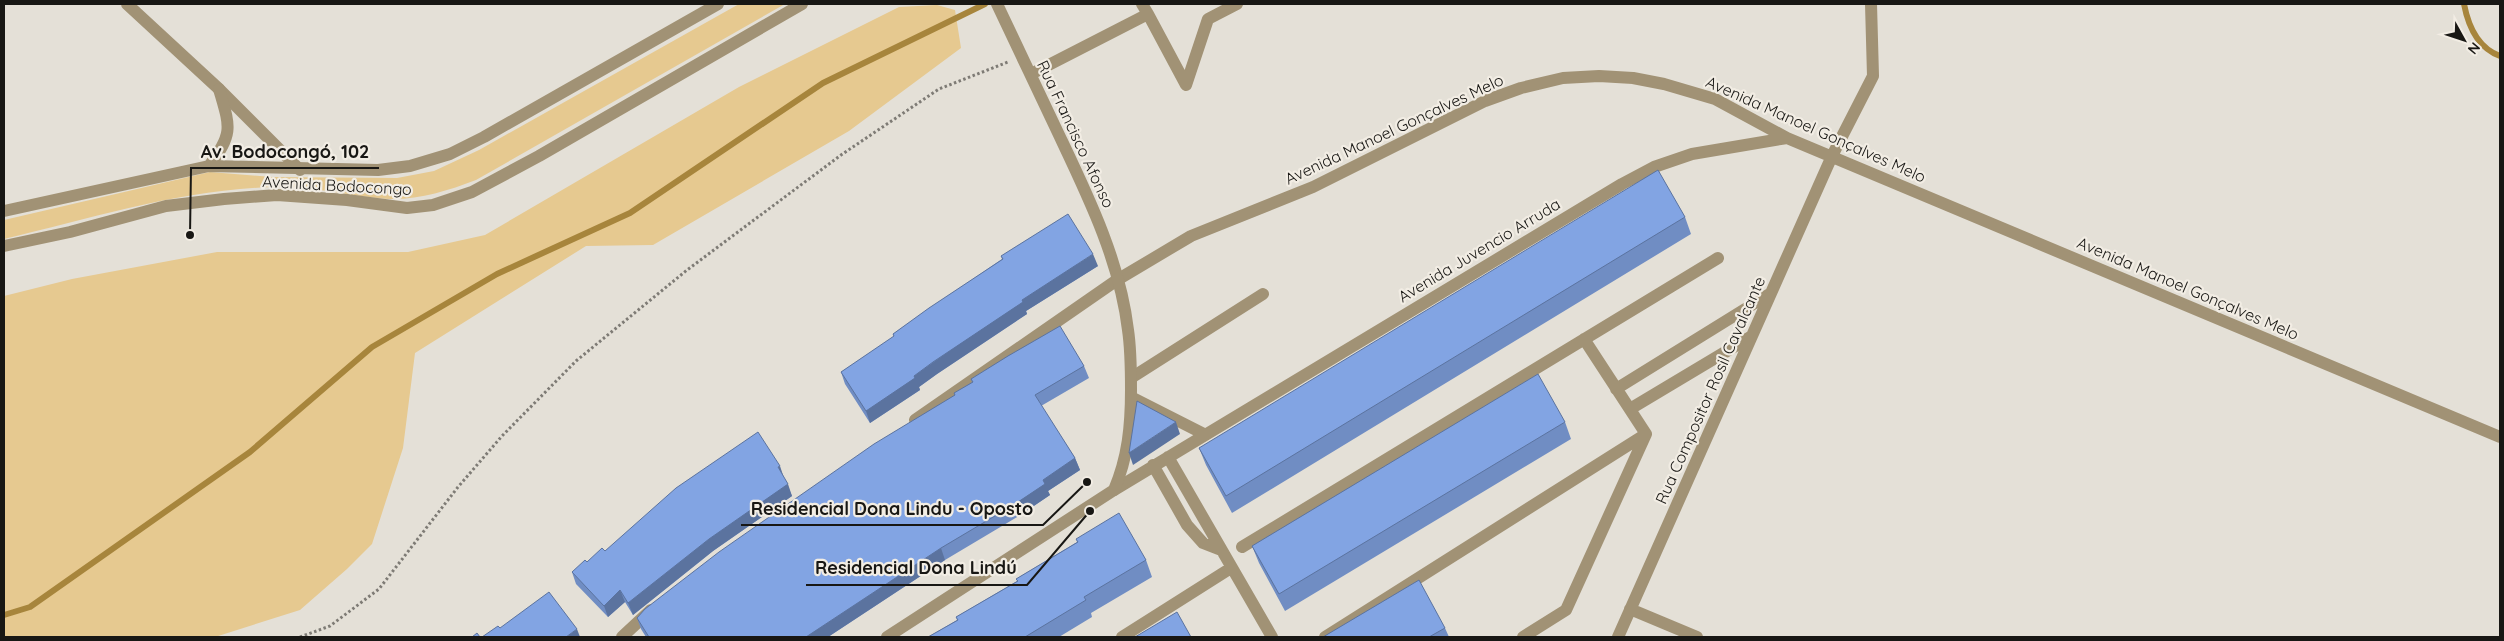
<svg xmlns="http://www.w3.org/2000/svg" width="2504" height="641" viewBox="0 0 2504 641" font-family="Quicksand,sans-serif">
  <style>
    .green { fill: #e6c990 }
    .lines { fill: none; stroke-linecap: round; stroke-linejoin: round }
    .stream { stroke: #a7853c; stroke-width: 6 }
    .path { stroke: #7e7b75; stroke-width: 3; stroke-dasharray: 2.5 2.5; stroke-linecap: butt }
    .minor { stroke: #a19275; stroke-width: 12 }
    .tertiary { stroke: #a19275; stroke-width: 12 }
    .wall { fill: #708dc3 }
    .shaded-wall { fill: #5b739f }
    .building { fill: #82a4e3; stroke: #5b739f }
    .labels { text-anchor: middle; dominant-baseline: central; stroke-width: 4.5; stroke-linejoin: round; paint-order: stroke }
    .street-label { font-size: 16px; fill: #181714; stroke: #f2ede4 }
    .leader { fill: none; stroke: #181714; stroke-width: 2 }
    .callout-dot { fill: #181714; stroke: #f2ede4; stroke-width: 2 }
    .callout-label { font-size: 18px; text-anchor: middle; font-weight: bold; fill: #181714; stroke: #f2ede4; stroke-width: 4.5; stroke-linejoin: round; paint-order: stroke }
  </style>
  <rect width="100%" height="100%" fill="#e4e0d7"/>
  <path class="green" d="M739,4H785L476,180C447,191 419,200 388,199C350,196 312,186 275,187C182,189 93,218 4,239V220L210,172L272,177L397,178L434,171L479,150Z
    M937,5L955,10L961,48L849,131L653,245L586,246L415,353L403,448L372,544L347,569L300,610L215,637H4V296L72,279L217,252H408L485,235L739,87L899,7Z"/>
  <g class="lines">
    <path class="stream" d="M2464,4C2468,25 2478,48 2500,56
      M4,615L30,607L250,452L372,347L497,274L630,213L823,83L985,4"/>
    <path class="path" d="M300,637L330,626L379,589L458,487L502,436L576,361L687,270L841,155L939,89L1008,62"/>
    <path class="minor" d="M127,4L219,89L300,170
      M1148,14L1186,85L1208,19L1237,4
      M1031,74L1148,14L1142,4
      M1131,378L1263,294
      M1616,389L1771,293
      M1131,397L1204,434
      M1630,409L1752,336
      M915,420L1117,280L1191,236L1313,187L1485,101L1521,88L1563,78L1599,76L1633,78L1664,84L1715,99L1787,138L2500,437
      M1168,457L1272,637
      M1153,465L1187,525L1203,543L1221,550
      M1114,490L1622,184L1654,167L1692,154L1787,138
      M1242,547L1718,258
      M1630,609L1697,637
      M622,637L651,610
      M1122,637L1231,568
      M1325,637L1646,434
      M1523,637L1566,610L1646,434L1584,339
      M1618,637L1832,156L1873,76L1871,4"/>
    <path class="tertiary" d="M209,166C234,133 230,127 219,89
      M4,211L209,166L378,170L410,166L450,154L484,137L718,4
      M4,246L70,232L166,206L224,199L277,195L347,200L407,208L433,205L472,192L539,156L802,4
      M887,637L1114,490C1128,457 1131,426 1131,390C1131,370 1131,350 1128,330C1120,262 1089,198 1060,137C1039,93 1018,48 997,4"/>
  </g>
  <path class="wall" d="M1685,217L1691,234L1232,513L1206,465L1199,448Z
    M1001,256L1098,266L1026,311L1027,314L937,374L919,387L920,390L870,423L845,384L841,372L894,337L893,334L1002,259Z
    M1084,366L1089,378L1041,406L1075,458L1080,470L1048,491L1050,495L1019,516L945,560L828,637H646L641,629L637,618L955,395L972,382L971,379Z
    M1565,422L1571,439L1285,611L1259,563L1252,546Z
    M784,478L792,496L713,551L633,615L625,602L608,617L576,584L572,572L587,562Z
    M1076,539L1146,560L1152,577L1091,613L1092,617L1059,637H928L957,620L956,617L1017,581L1016,579L1077,542Z
    M1445,628L1449,637H1323Z"/>
  <path class="shaded-wall" d="M1093,254L1098,266L1026,311L1027,314L937,374L919,387L920,390L870,423L866,411L914,376L1022,300Z
    M1176,422L1180,434L1133,465L1129,453Z
    M1075,458L1080,470L1048,491L1050,495L1019,516L1015,504L1043,480Z
    M780,466L784,478L778,467Z
    M788,484L792,496L713,551L633,615L628,603L709,539Z
    M941,548L945,560L828,637H806Z
    M620,590L625,602L608,617L604,606Z
    M577,629L580,637H566Z"/>
  <path class="building" d="M1658,170L1685,217L1226,496L1199,448Z
    M1068,214L1093,254L1022,300L1023,302L933,362L914,376L915,378L866,411L841,372L894,336L893,334L929,308L1003,259L1001,256Z
    M1060,326L1084,366L1035,395L1075,458L1043,480L1045,484L1015,504L941,548L806,637H649L637,618L645,609L719,552L874,444L955,395L954,393L973,382L971,379L1008,356Z
    M1538,374L1565,422L1279,594L1252,546Z
    M1137,401L1176,422L1129,453Z
    M758,432L780,466L778,467L788,484L709,539L628,603L620,590L604,606L572,572L585,560L587,562L602,548L605,551L676,488Z
    M1119,513L1146,560L1084,597L1086,600L1025,637H928L958,620L956,617L1018,581L1016,579L1078,542L1076,539Z
    M1419,580L1445,628L1429,637H1323Z
    M549,592L577,629L566,637H482L498,626L500,628Z
    M1177,612L1191,637H1135Z
    M477,633L480,637H472Z"/>
  <g class="labels">
    <g class="street-label">
      <text transform="translate(1394 129) rotate(-25)">Avenida Manoel Gonçalves Melo</text>
      <text transform="translate(1816 129) rotate(24)">Avenida Manoel Gonçalves Melo</text>
      <text transform="translate(1076 134) rotate(65)">Rua Francisco Afonso</text>
      <text transform="translate(337 185) rotate(3)">Avenida Bodocongo</text>
      <text transform="translate(1479 250) rotate(-31)">Avenida Juvencio Arruda</text>
      <text transform="translate(2188 288) rotate(23)">Avenida Manoel Gonçalves Melo</text>
      <text transform="translate(1710 390) rotate(-66)">Rua Compositor Rosil Cavalcante</text>
    </g>
  </g>
  <path class="leader" d="M190 235L191 168H379M1087 482L1043 525H741M1090 511L1027 585H806"/>
  <g class="callout-dot">
    <circle cx="190" cy="235" r="5"/>
    <circle cx="1087" cy="482" r="5"/>
    <circle cx="1090" cy="511" r="5"/>
  </g>
  <g class="callout-label">
    <text x="285" y="158">Av. Bodocongó, 102</text>
    <text x="892" y="515">Residencial Dona Lindu - Oposto</text>
    <text x="916" y="574">Residencial Dona Lindú</text>
  </g>
  <rect width="2504" height="641" fill="none" stroke="#181714" stroke-width="10"/>
  <g transform="translate(2464 40) rotate(130)" stroke="#f2ede4" stroke-width="4" paint-order="stroke">
  <path d="M0-4L9 19L0 12L-9 19Z" fill="#181714"/>
  <text y="-8" font-size="14" font-weight="bold" text-anchor="middle" fill="#181714">N</text>
  </g>
</svg>
